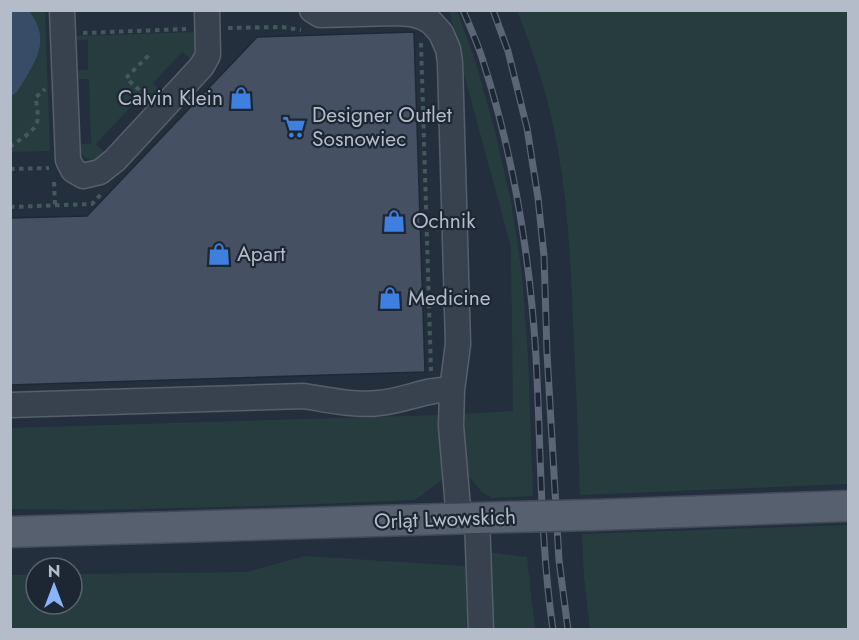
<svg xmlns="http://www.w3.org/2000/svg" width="859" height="640" viewBox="0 0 859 640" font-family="Jost,sans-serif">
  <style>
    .green { fill: #263c3f }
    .water { fill: #394c67 }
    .building { fill: #455162; stroke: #1f2835; stroke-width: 1.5 }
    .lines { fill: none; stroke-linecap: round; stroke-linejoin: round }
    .minor-casing { stroke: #565f6c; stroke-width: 27 }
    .major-casing { stroke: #414a57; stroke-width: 33 }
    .path { stroke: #44595c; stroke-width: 4; stroke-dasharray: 4.5 4.5; stroke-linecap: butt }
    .minor { stroke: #38414e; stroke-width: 24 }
    .major { stroke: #56606e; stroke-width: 30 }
    .rail-casing { stroke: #5a6575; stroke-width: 7 }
    .rail { stroke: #1d2633; stroke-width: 4.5; stroke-dasharray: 14; stroke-linecap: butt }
    .major-bridge-casing { stroke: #414a57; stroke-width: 33; stroke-linecap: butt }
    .major-bridge { stroke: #56606e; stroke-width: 30 }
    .labels { text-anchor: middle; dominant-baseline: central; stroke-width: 4.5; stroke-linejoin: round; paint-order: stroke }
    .poi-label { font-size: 21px; fill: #b4bcc9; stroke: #1d2633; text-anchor: start }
    .street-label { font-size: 21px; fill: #b4bcc9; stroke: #1d2633 }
  </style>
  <rect width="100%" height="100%" fill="#242f3e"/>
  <path class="green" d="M10,11H45L50,151L11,152Z
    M449,11H457L475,60L495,131L511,201L522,274L528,356L533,496L492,498L482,492L466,473L459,414L513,411L511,247L464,74V61Z
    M517,11H848V484L580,495C578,437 576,380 573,322C571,264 568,207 558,150C550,102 535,55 517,11Z
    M197,32L198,54L194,62L182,52L153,83L164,94L147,111L136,101L96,144L107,155L95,160C85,159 79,154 76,144H91L89,79H74L73,71L88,70V40H73L74,36Z
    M439,415L442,480L415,500L292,505L93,510L11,509L10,428Z
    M848,525V629H590L584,576L582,534Z
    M487,552L527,557L535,629H492Z
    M305,556L465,566L468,629H11V575H36V604H72V574L247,572Z"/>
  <path class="water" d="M11,10L29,11C53,42 34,63 17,92L11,96Z"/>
  <path class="building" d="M414,32L425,372L10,385V218L87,216L257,37Z"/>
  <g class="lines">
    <g class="minor-casing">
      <path id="minor" d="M62,10L68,160L73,170L83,176L100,172L115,160L202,66L208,55L207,10
        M312,10L320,15L396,13L411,14L422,17L431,22L441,33L448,49L450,62L458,344L452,390L451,426L459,519
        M10,405L304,396C329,400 354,406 379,403C404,401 428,388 452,390
        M477,518L481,630"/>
    </g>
    <g class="major-casing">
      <path id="major" d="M594,515L848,506
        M10,532L510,517"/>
    </g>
    <path class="path" d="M228,28L282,27L301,30
      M83,33L186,29
      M421,43L431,371
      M146,96L126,78L151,53
      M10,147C18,140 34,133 37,122C39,115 36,104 36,97L45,89
      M10,169L49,168
      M54,182L55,205
      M10,207L92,204L101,194"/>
    <use href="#minor" class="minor"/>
    <use href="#major" class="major"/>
    <g class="rail-casing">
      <path id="rail" d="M463,10C470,27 478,44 483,61C514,157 530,257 536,357C541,448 540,540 553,630
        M493,10L508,51L527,128L538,198L544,256L547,353L559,560L568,630"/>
    </g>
    <use href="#rail" class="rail"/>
    <g class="major-bridge-casing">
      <path id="major-bridge" d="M510,517L594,515"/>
    </g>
    <use href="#major-bridge" class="major-bridge"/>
  </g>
  <defs>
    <g id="shop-bare" transform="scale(1.8)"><path d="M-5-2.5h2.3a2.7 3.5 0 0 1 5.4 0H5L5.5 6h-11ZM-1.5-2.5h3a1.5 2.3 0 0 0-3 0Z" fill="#3f7fe0" stroke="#1d2633" stroke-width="2.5" paint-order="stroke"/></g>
    <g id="supermarket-bare" transform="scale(1.8)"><path d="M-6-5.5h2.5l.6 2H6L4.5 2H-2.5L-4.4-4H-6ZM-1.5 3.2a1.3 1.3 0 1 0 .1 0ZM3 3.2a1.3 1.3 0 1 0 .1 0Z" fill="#3f7fe0" stroke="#1d2633" stroke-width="2.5" paint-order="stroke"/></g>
  </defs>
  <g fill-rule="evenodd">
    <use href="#shop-bare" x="241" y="98"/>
    <use href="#supermarket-bare" x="294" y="127"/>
    <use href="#shop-bare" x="394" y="221"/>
    <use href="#shop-bare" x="219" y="254"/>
    <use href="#shop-bare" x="390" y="298"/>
  </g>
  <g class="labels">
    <g class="poi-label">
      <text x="223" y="98" text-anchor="end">Calvin Klein</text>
      <text x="312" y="115">Designer Outlet<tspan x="312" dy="24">Sosnowiec</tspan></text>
      <text x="412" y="221">Ochnik</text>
      <text x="237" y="254">Apart</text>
      <text x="408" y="298">Medicine</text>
    </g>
    <g class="street-label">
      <text transform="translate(445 519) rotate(-2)">Orląt Lwowskich</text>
    </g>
  </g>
  <rect width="859" height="640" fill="none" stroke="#b4bcc9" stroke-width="24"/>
  <g transform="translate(54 586)"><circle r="28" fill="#1d2633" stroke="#59626f" stroke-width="1.5"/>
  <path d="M0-4.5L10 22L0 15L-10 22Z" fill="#8ab4f8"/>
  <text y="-9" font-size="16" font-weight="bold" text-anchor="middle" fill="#b4bcc9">N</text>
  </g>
</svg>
